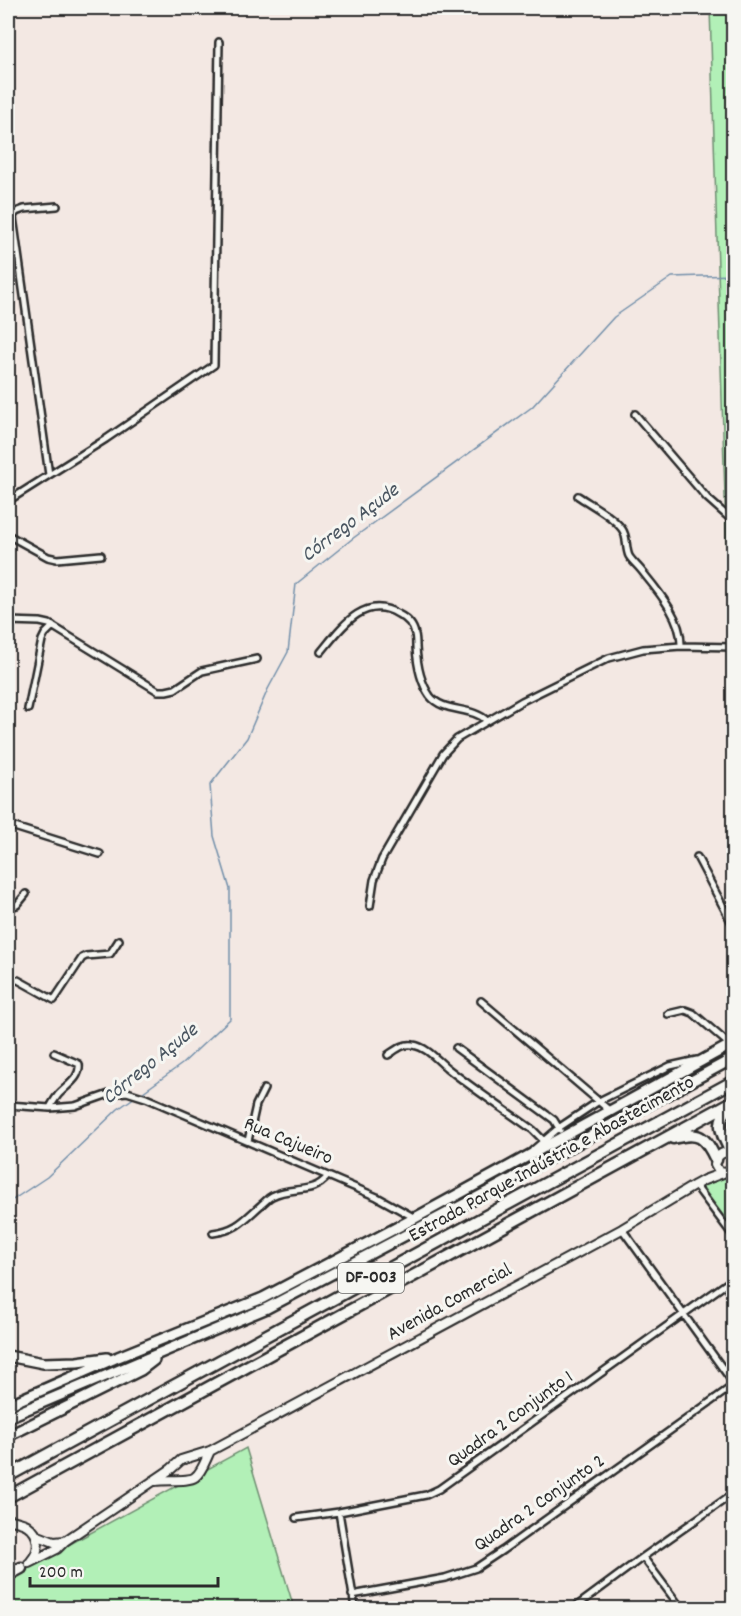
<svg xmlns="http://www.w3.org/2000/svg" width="741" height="1616" viewBox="0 0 741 1616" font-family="Dekko,sans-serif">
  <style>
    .green { fill: #b2f0b7; stroke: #6e8e71; stroke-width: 1.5 }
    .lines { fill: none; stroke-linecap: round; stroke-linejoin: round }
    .stream { stroke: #728faa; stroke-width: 1.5 }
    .street-casing { stroke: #2b2b2b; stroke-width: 10 }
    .secondary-casing { stroke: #2b2b2b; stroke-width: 12 }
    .primary-casing { stroke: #2b2b2b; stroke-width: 14 }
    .highway-casing { stroke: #2b2b2b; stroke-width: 15 }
    .street { stroke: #f6f6f2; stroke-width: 5 }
    .secondary { stroke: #f6f6f2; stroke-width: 8 }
    .primary { stroke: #f6f6f2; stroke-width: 9 }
    .highway { stroke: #f6f6f2; stroke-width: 10 }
    .labels { text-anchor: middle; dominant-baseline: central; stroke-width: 6; stroke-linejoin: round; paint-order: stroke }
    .shield { fill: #f6f6f2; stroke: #686867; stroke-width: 1.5 }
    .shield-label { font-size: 18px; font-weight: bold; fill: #2b2b2b }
    .street-label { font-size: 20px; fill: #2b2b2b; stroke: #f6f6f2 }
    .water-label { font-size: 21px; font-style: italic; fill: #495560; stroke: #f6f6f2 }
  </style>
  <rect width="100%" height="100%" fill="#f3e8e3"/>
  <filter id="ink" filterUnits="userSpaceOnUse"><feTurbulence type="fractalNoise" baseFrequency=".0167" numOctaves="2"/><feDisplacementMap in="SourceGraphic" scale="12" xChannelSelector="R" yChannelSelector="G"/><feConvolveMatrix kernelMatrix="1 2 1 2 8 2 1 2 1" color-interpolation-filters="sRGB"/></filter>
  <g filter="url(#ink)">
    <path class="green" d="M710,8H734L733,758Z
      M733,1172V1232L702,1186L706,1182Z
      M246,1448L294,1608H8V1578Z"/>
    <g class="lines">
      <path class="stream" d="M139,1095L182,1064L230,1019V889L214,836L210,785L247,738L268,689L288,652L296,584L352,539L532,407L614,317L672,277L734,275
        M8,1203L47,1177L118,1109L135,1097"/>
      <g class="street-casing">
        <path id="street" d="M635,414L707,498L734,522
          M49,475L13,217L16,212L24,209L57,206
          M578,496C593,506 611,515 622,529C628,537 625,547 629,556C632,561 637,565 641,570C658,591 682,618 681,646
          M8,501L106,439L214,365L219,42
          M8,535L48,557L57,559L101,555
          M8,621L40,622L49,624L158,691H166L175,689L202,671L257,659
          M321,652C340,629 364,593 398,614C406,618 413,624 415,634C416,638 416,643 416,647C417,664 420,682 430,696C443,713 472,706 487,721
          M28,709L42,640L45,634L53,626
          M8,825L100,854
          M697,857L734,927
          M370,906L374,880L382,859L443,754L457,739L522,701L609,658L643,649L681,646L734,647
          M8,907L17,905L26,894
          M8,988L14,980H18L54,1000L82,958L86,956L110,954L119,940
          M481,1001L610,1111
          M668,1014L685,1010L693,1013L730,1045
          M456,1048L554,1120L560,1130
          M388,1055C396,1050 403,1043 413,1045C427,1047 437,1060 447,1068C475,1090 505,1110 533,1130L544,1141
          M8,1105L50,1108L75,1106L109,1094L127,1092L146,1098L377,1197L415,1218
          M50,1108C52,1103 55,1099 58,1095C67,1085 81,1078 79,1064L54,1053
          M248,1141L256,1105L264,1089
          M533,1150L560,1127L599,1101L670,1066L697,1060
          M695,1185L734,1237
          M622,1229L734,1384
          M213,1233C237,1230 244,1220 261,1205C265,1202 268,1198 272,1196C292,1185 312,1196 328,1176
          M339,1512L355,1608
          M296,1518L339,1512L426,1495L439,1489L734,1278
          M643,1557L681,1608
          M352,1595L445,1578L476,1568L503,1550L734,1385
          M574,1608L643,1557L734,1493
          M730,1608L734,1606"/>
      </g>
      <g class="secondary-casing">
        <path id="secondary" d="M734,1152C723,1151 717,1154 715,1165L719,1172L723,1173L734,1170
          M156,1481C165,1479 189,1482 195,1477C202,1472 206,1459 210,1451
          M8,1519C14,1521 22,1522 27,1525C40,1534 41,1550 31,1561
          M36,1535L54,1542L65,1541
          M29,1563L57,1549L65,1541L171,1469L181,1460L210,1451L622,1229L695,1185L704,1180L723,1173"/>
      </g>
      <g class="primary-casing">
        <path id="primary" d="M8,1356L43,1363L77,1362L107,1358
          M8,1405L118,1357L263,1298L415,1218L734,1043
          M8,1417L267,1308L495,1188L734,1058
          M8,1436L141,1370L154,1360"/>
      </g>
      <g class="highway-casing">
        <path id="highway" d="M673,1138C699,1131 705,1136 716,1160
          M731,1152C721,1132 714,1122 732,1104
          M8,1476L734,1081
          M8,1497L734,1101
          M8,1575L21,1568"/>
      </g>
      <use href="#street" class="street"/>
      <use href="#secondary" class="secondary"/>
      <use href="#primary" class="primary"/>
      <use href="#highway" class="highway"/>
    </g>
  </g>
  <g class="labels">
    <rect class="shield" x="338" y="1263" width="66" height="30" rx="4.5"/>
    <g class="shield-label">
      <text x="371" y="1278">DF-003</text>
    </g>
    <g class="street-label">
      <text transform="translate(288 1142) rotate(23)">Rua Cajueiro</text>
      <text transform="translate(552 1160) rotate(-29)">Estrada Parque Indústria e Abastecimento</text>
      <text transform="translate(450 1303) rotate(-29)">Avenida Comercial</text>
      <text transform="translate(511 1420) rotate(-36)">Quadra 2 Conjunto 1</text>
      <text transform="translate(540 1504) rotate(-35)">Quadra 2 Conjunto 2</text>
    </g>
    <g class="water-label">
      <text transform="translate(351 524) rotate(-37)">Córrego Açude</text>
      <text transform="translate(151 1065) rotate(-39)">Córrego Açude</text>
    </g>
  </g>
  <rect width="741" height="1616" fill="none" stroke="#f6f6f2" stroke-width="30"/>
  <rect x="15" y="15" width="711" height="1586" fill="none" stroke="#2b2b2b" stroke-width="2" filter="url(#ink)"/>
  <path d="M30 1577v9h188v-9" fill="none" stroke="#2b2b2b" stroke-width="3"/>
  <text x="39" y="1577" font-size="18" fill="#2b2b2b" stroke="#f6f6f2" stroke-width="4.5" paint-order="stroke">200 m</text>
</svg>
